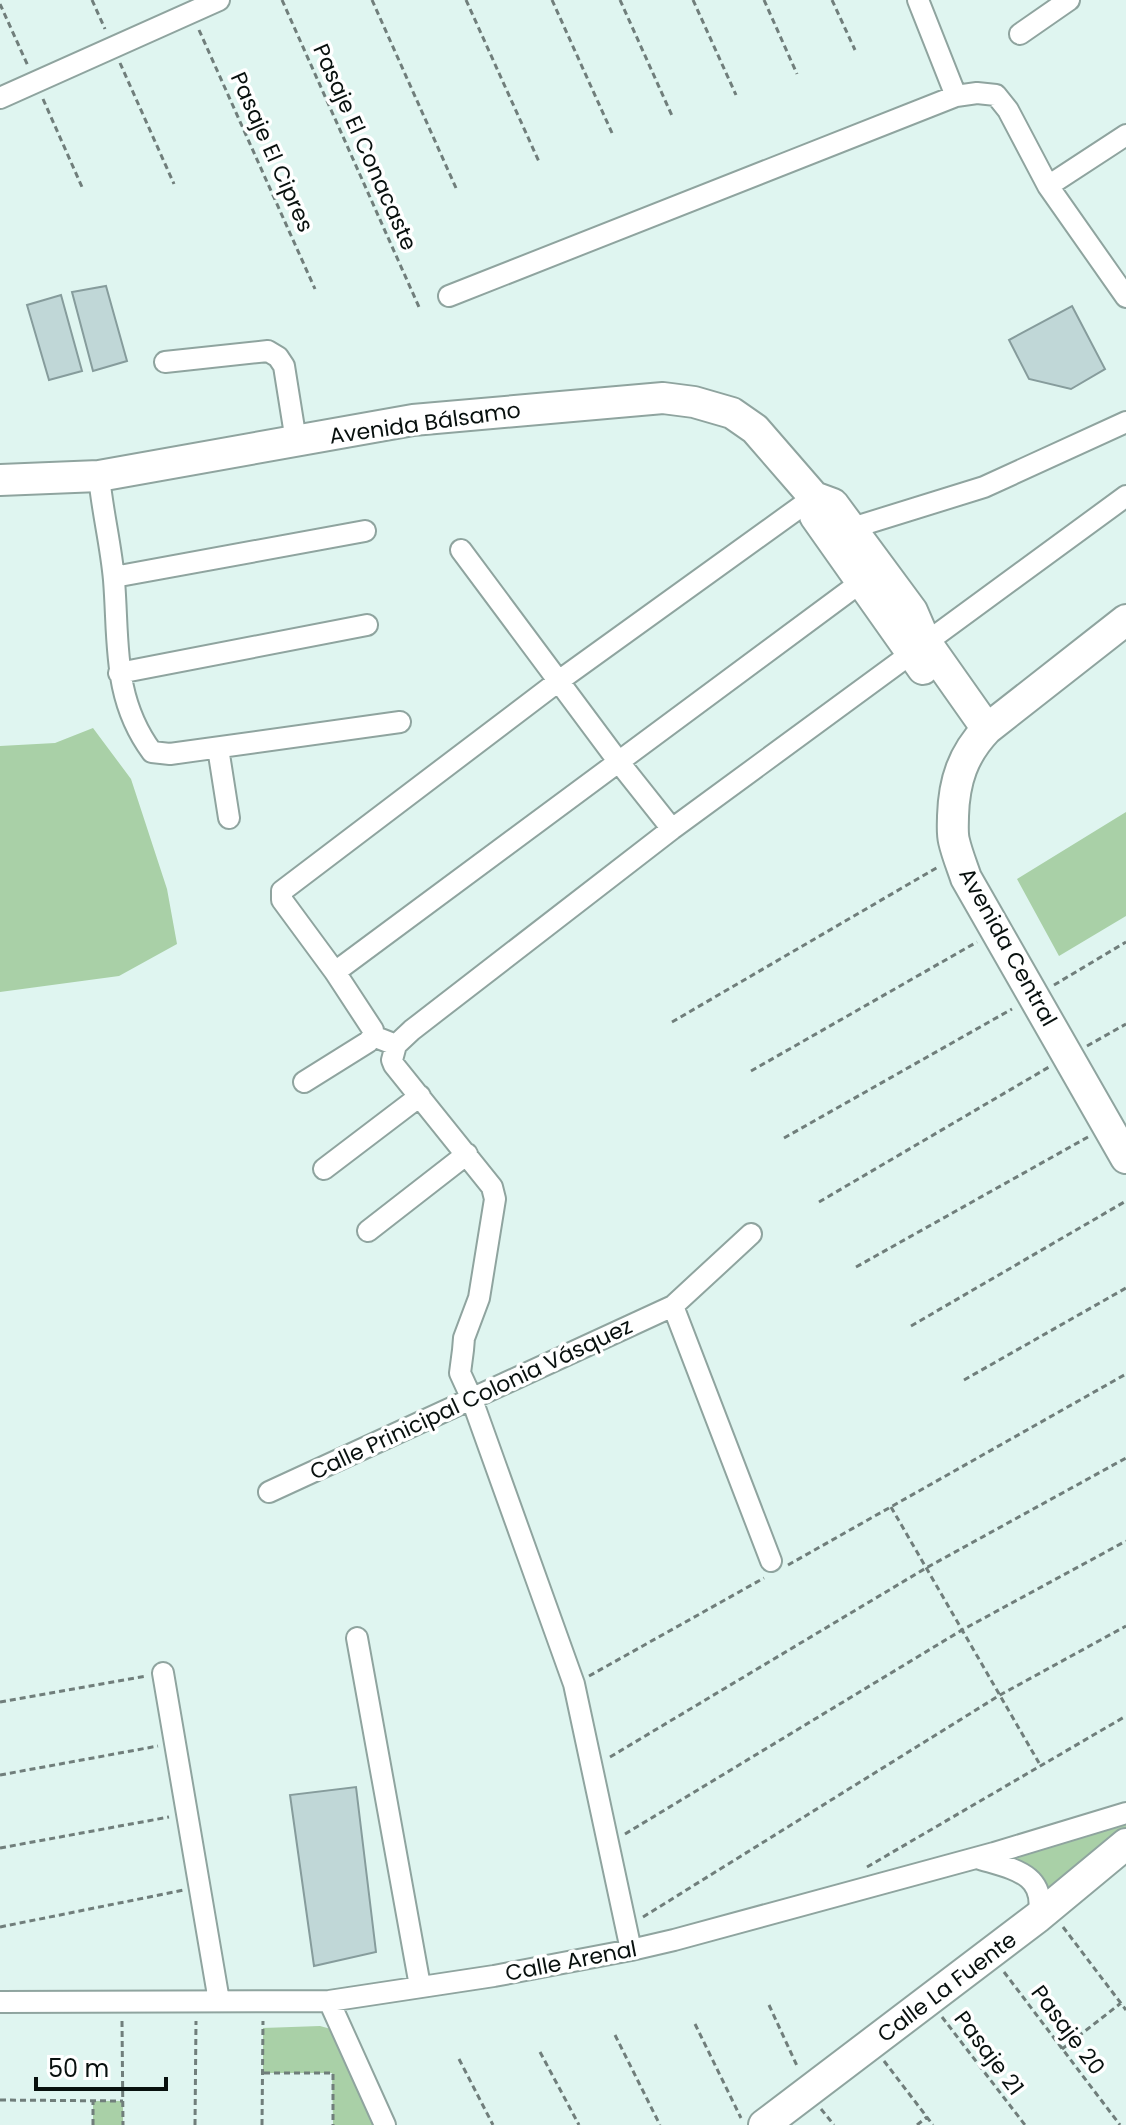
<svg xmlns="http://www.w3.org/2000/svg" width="1126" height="2125" viewBox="0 0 1126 2125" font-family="Poppins,sans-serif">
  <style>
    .green { fill: #a9d0a7 }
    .building { fill: #c0d7d7; stroke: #869c9c; stroke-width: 2 }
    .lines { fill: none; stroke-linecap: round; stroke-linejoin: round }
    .street-casing { stroke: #8fa49f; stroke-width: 24 }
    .secondary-casing { stroke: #8fa49f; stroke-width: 34 }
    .path { stroke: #707e7b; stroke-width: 3; stroke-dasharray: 6 4; stroke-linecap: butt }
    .street { stroke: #fff; stroke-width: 20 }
    .secondary { stroke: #fff; stroke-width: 30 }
    .labels { text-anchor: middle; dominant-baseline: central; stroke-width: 7; stroke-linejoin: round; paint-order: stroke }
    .street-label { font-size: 22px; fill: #08100e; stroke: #fff }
  </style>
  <rect width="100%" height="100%" fill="#dff5f0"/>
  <path class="green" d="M93,728L131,779L167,889L177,944L119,976L0,992V746L55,743Z
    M1126,812V916L1059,956L1017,879Z
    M1126,1825V1840L1049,1898L1042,1877L1014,1860L1017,1856Z
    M320,2026L331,2029L373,2125H333L332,2073H263V2028Z
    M93,2101H123V2125H93Z"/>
  <path class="building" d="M106,286L127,361L93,371L72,292Z
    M61,295L82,371L49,380L27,305Z
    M1072,306L1105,369L1071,389L1029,379L1009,340Z
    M356,1787L376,1952L314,1966L290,1795Z"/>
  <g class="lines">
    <g class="street-casing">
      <path id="street" d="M918,0L956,96
        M1020,34L1069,0
        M0,98L219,0
        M1048,186L1126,135
        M449,296L956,96L977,93L996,95L1008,110L1048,186L1126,297
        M165,362L268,351L278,357L284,366L296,441
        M99,476C102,510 111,545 114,580C119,642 112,698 152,752L170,754L400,722
        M852,528L984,487L1126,422
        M461,550L618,761L672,829
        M114,577L365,531
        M119,673L367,625
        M218,748L229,818
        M335,972L872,574
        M396,1045L373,1036V1030L335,972L282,900V891L560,680L814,497
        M304,1082L368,1042L373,1036
        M324,1169L420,1096
        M368,1231L467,1154
        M673,1306L771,1561
        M269,1492L673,1306L751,1234
        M357,1638L420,1986
        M163,1673L219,2001
        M977,1858C1012,1869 1048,1873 1038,1917
        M631,1950L574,1684L471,1397L460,1373L463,1350L464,1338L479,1298L495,1199L492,1187L394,1065L392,1060L396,1045L412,1030L672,829L1126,496
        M329,2001L385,2125
        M0,2002L329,2001L494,1976L631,1950L674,1940L994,1853L1126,1813"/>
    </g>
    <g class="secondary-casing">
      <path id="secondary" d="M0,480L99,476L413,420L663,398L694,402L732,413L755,429L814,497L833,504L912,611L925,641L987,729
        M814,497L815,516L923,669
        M1126,620L987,729C963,754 954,781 953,816C953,824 952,833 954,841C957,854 962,866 966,878L1126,1158
        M764,2125L1038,1917L1126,1844"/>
    </g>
    <path class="path" d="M92,0L105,29
      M282,0L419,307
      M372,0L456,188
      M466,0L540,164
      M552,0L612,133
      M620,0L673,118
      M693,0L736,95
      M764,0L797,74
      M832,0L855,50
      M0,4L28,66
      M199,30L315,289
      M120,63L174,184
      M43,99L82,187
      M1054,985L1126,942
      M672,1022L938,867
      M1087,1046L1126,1024
      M751,1071L977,942
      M784,1138L1012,1009
      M819,1202L1049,1067
      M856,1267L1088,1137
      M911,1326L1126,1201
      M964,1380L1126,1288
      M891,1507L1039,1763
      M788,1565L1126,1374
      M589,1676L764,1578
      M0,1702L146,1676
      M610,1757L926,1568L1126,1458
      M0,1775L158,1746
      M625,1834L962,1630L1126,1541
      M0,1848L169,1817
      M867,1867L1126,1716
      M643,1917L1000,1695L1126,1626
      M0,1927L184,1890
      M1063,1927L1126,2010
      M1004,1972L1120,2125
      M769,2005L798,2068
      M942,2017L1025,2125
      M122,2021L123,2125
      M695,2024L741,2118
      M615,2035L660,2125
      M1062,2049L1121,2003
      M540,2052L579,2125
      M459,2059L493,2125
      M884,2061L933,2125
      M264,2073H333V2125
      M0,2100L123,2101
      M821,2109L834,2125
      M93,2125V2101
      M195,2125L196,2021
      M262,2125L263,2021
      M917,2125L927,2117"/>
    <use href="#street" class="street"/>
    <use href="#secondary" class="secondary"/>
  </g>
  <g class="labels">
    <g class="street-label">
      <text transform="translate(365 147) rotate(66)">Pasaje El Conacaste</text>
      <text transform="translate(272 152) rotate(66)">Pasaje El Cipres</text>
      <text transform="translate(425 423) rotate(-8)">Avenida Bálsamo</text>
      <text transform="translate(1008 947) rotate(61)">Avenida Central</text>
      <text transform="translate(471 1399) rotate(-25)">Calle Prinicipal Colonia Vásquez</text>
      <text transform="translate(571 1961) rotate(-11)">Calle Arenal</text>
      <text transform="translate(947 1987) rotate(-37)">Calle La Fuente</text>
      <text transform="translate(1068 2030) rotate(53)">Pasaje 20</text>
      <text transform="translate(989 2053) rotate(53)">Pasaje 21</text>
    </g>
  </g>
  <path d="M36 2077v12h130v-12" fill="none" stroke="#08100e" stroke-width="4"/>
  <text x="48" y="2077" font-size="24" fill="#08100e" stroke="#ffffff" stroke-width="6" paint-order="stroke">50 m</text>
</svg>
